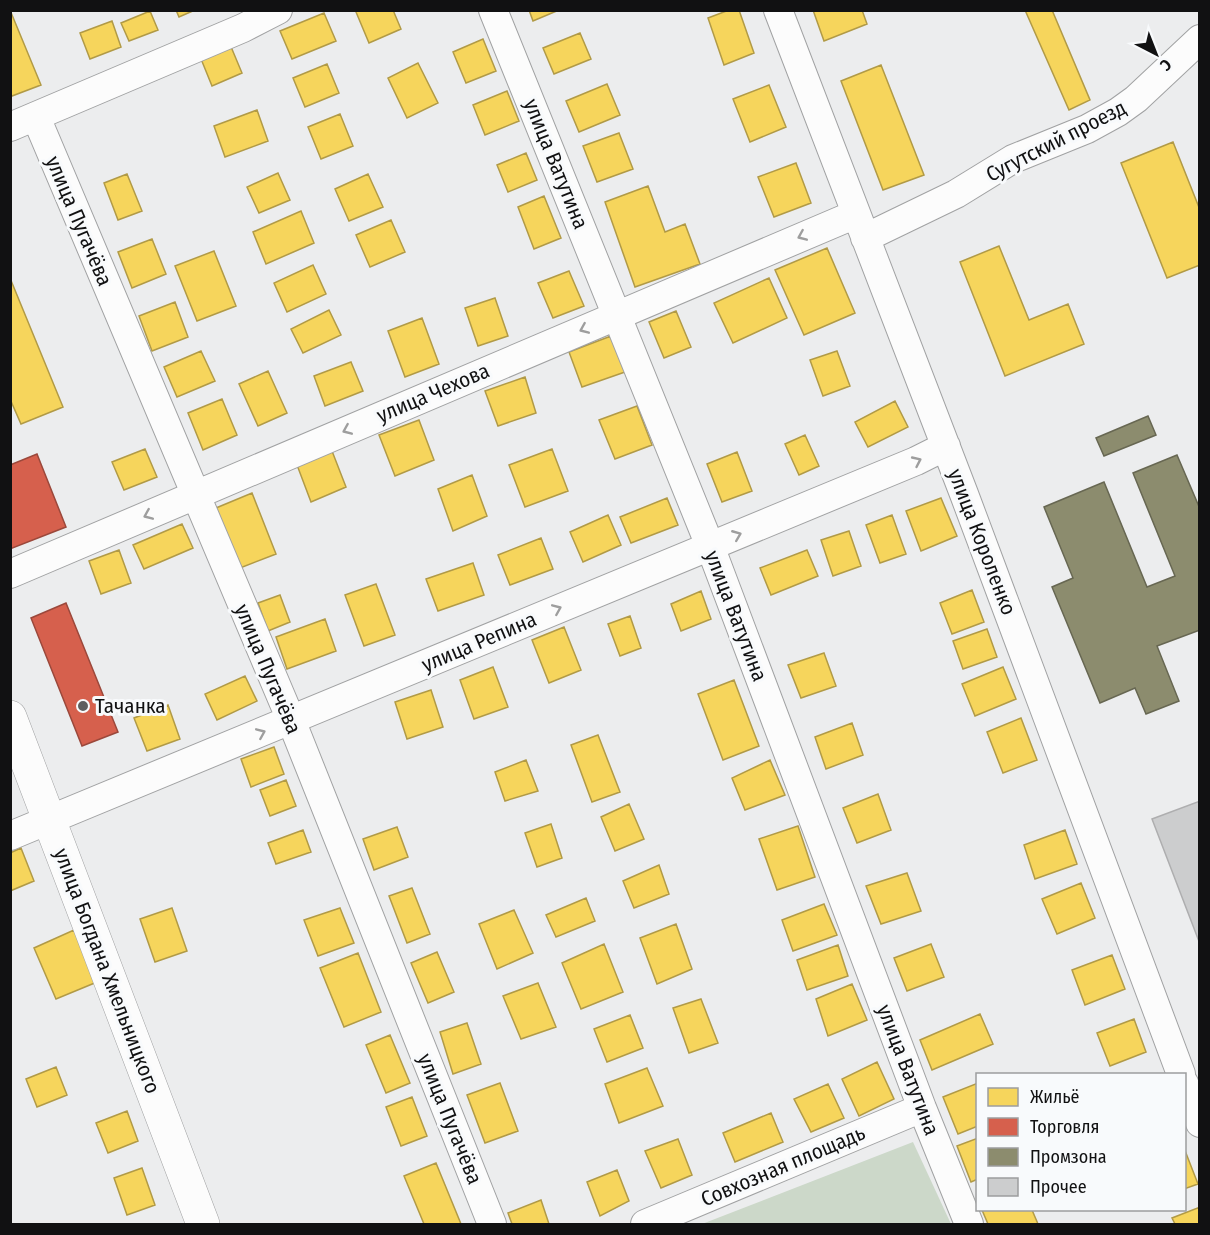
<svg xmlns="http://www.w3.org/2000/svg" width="1210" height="1235" viewBox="0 0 1210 1235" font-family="'Fira Sans Condensed',sans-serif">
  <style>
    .green { fill: #ccd8c9 }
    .homes { fill: #f6d55c; stroke: #b19a46; stroke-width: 1.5 }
    .shops { fill: #d6604d; stroke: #9b483b; stroke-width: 1.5 }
    .industry { fill: #8c8c6e; stroke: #676752; stroke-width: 1.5 }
    .building { fill: #cccdce; stroke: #aeaeaf; stroke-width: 1.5 }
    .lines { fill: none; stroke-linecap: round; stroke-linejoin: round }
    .minor-casing { stroke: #a1a2a3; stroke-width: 30 }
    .major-casing { stroke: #a1a2a3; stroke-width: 34 }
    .minor { stroke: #fcfcfc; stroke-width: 28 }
    .major { stroke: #fcfcfc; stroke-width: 33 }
    .oneway { stroke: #9e9e9e }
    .poi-dot { fill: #5e5e5f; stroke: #f8fafc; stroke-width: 2 }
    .labels { text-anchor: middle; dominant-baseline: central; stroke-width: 6; stroke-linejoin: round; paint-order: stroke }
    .street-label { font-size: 21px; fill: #111112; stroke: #f8fafc }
    .poi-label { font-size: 21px; fill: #111112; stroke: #f8fafc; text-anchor: start }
  </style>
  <rect width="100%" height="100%" fill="#ecedee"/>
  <path class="green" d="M913,1142L951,1224H702Z"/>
  <path class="homes" d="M10,10L41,85L12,96L10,93Z
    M176,10H195L179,17Z
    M358,10H393L401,29L369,43L356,12Z
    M529,10H559L533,21Z
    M729,10H739L754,53L724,65L708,18Z
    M813,10H862L867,24L824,41Z
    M1025,10H1052L1090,100L1069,110Z
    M150,11L158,30L129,41L121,23Z
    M324,13L336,41L292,59L280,31Z
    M112,21L121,47L90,59L80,33Z
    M580,33L591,59L554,74L543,48Z
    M483,39L496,71L466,83L453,52Z
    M229,42L242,73L212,86L199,54Z
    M418,63L438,103L407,118L388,78Z
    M327,64L339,93L305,107L293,78Z
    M881,65L924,175L883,190L841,81Z
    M607,84L620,115L579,132L566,101Z
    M769,85L786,127L750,142L733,99Z
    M507,91L519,121L485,135L473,105Z
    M257,110L268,141L225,157L214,126Z
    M340,114L353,146L321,159L308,127Z
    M619,133L633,169L597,182L583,146Z
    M1173,142L1200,210V265L1167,278L1121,163Z
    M526,153L537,180L508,192L497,165Z
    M796,163L811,203L774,217L758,177Z
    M278,173L290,200L259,213L247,187Z
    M127,174L142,211L118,220L104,183Z
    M368,174L383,207L349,221L335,189Z
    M648,186L665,232L685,224L700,264L635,287L605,202Z
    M544,196L561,238L534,249L518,207Z
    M301,211L314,243L266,264L253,232Z
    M391,220L405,252L370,267L356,235Z
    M152,239L166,274L132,288L118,252Z
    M999,246L1029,320L1068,304L1084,344L1005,376L960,262Z
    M827,248L855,313L804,335L775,270Z
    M214,251L236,306L197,321L175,266Z
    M313,265L326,294L287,312L274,283Z
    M569,271L584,306L553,318L538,283Z
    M10,278L63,407L21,424L10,399Z
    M769,278L787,318L733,343L714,303Z
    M495,298L508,336L478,346L465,308Z
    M175,302L188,337L152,351L139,316Z
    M329,310L341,335L303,353L291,329Z
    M676,311L691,347L664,358L649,322Z
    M422,318L439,364L405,377L388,331Z
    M611,336L625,372L582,387L569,352Z
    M201,351L215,381L177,397L164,367Z
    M837,351L850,386L823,396L810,360Z
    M351,362L363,391L325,406L314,376Z
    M268,371L287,413L258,426L239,384Z
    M525,377L536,413L498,426L485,391Z
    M222,399L237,435L203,450L188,413Z
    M895,401L908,427L868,447L855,422Z
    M637,406L652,445L615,459L599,420Z
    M419,420L434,460L395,476L379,435Z
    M805,435L819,466L799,475L785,444Z
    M145,449L157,477L124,490L112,462Z
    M552,449L568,491L525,507L509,465Z
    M332,451L346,487L311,502L297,465Z
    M737,452L752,491L722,502L707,464Z
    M472,475L487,516L453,531L438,489Z
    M252,493L276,554L240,568L216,508Z
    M667,498L678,525L631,543L620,517Z
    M941,498L957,536L921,551L906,511Z
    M608,515L621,545L583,562L570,532Z
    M892,515L906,554L880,563L866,525Z
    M182,524L193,548L144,569L133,545Z
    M849,531L861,566L833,576L821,540Z
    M541,538L553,569L510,585L498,555Z
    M119,550L131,583L101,594L89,561Z
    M807,550L818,576L771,595L760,568Z
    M473,563L484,595L438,611L426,579Z
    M376,584L395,635L364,646L345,595Z
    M972,590L984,622L952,634L940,603Z
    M701,591L711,619L681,631L671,604Z
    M280,595L290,622L268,631L258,603Z
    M630,616L641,648L620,656L608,624Z
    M325,619L336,651L287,669L276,637Z
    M564,627L581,670L549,683L532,640Z
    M987,629L997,657L963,669L953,641Z
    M824,653L836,686L801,698L788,665Z
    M493,667L508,707L474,719L460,680Z
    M1003,667L1016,699L975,716L962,684Z
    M245,676L257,701L217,720L205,694Z
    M734,680L759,746L723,760L698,694Z
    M431,690L443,727L407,739L395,702Z
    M168,705L180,739L147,751L134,718Z
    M1021,718L1037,760L1003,773L987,732Z
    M852,723L863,755L826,769L815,737Z
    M598,735L620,792L592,802L571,745Z
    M274,747L284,774L251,787L241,759Z
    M526,760L538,791L505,801L495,772Z
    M770,760L785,795L745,810L732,778Z
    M286,780L296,806L270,816L260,790Z
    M878,794L891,830L857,843L843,808Z
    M629,804L644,839L615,851L601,817Z
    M551,824L562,858L537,867L525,833Z
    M798,826L815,877L777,890L759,839Z
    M397,827L408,857L374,870L363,839Z
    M303,830L311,852L276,864L268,843Z
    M1065,830L1077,864L1035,879L1024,845Z
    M21,848L34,881L10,891V853Z
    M659,865L669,894L634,908L623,881Z
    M907,873L921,911L881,924L866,886Z
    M1081,883L1095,918L1057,934L1042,899Z
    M412,888L430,934L407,943L389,896Z
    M586,898L595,921L556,937L546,915Z
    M824,904L837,935L793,951L782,920Z
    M172,908L187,951L155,962L140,919Z
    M340,908L354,943L318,956L304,920Z
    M514,910L533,953L497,969L479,924Z
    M676,924L692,969L657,984L640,938Z
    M74,930L97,982L56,999L34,948Z
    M604,944L623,992L581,1009L562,963Z
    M931,944L944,977L907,991L894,958Z
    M838,945L848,976L807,990L797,960Z
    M437,952L454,992L428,1003L411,963Z
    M358,953L381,1012L344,1027L320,968Z
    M1112,955L1125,989L1085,1005L1072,970Z
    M538,983L556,1027L521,1039L503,996Z
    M852,984L867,1020L828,1036L816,999Z
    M701,999L718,1043L689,1053L673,1008Z
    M980,1014L993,1044L932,1070L920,1040Z
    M630,1015L643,1048L607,1062L594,1029Z
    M1134,1019L1146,1052L1110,1066L1097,1033Z
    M467,1023L481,1064L453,1074L440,1032Z
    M390,1035L410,1083L386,1093L366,1045Z
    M877,1062L894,1099L859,1116L842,1079Z
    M56,1067L67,1095L37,1107L26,1079Z
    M647,1068L663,1106L619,1123L605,1084Z
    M500,1083L518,1131L485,1143L467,1095Z
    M978,1083V1126L958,1134L943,1097Z
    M828,1084L844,1118L811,1132L794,1099Z
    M412,1097L427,1136L401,1146L386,1107Z
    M127,1111L138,1141L108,1153L96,1123Z
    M771,1113L783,1142L735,1162L723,1133Z
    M978,1138V1179L971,1182L957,1146Z
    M678,1139L692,1175L661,1188L645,1151Z
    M1184,1148L1198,1184L1184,1189Z
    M436,1163L461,1224H424L404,1176Z
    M142,1168L155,1205L127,1215L114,1178Z
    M617,1170L629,1201L600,1216L587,1182Z
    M541,1200L549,1224H512L508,1213Z
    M1200,1207V1224H1175L1172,1218Z
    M982,1210H1032L1038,1224H988Z"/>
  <path class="shops" d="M37,454L66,527L10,549V465Z
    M66,603L118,732L82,746L31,618Z"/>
  <path class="industry" d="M1148,416L1156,435L1104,456L1096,438Z
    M1177,455L1200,509V630L1157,646L1179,701L1146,714L1135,688L1100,703L1052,587L1073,578L1044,507L1104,482L1147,587L1175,576L1133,473Z"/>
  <path class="building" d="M1200,801V944L1152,819Z"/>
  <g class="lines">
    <g class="minor-casing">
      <path id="minor" d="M493,10L710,546L922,1108L969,1224
        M778,10L964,494L1181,1074
        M36,117L291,720L492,1224
        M10,127L243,28L278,10
        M865,238L956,194L1013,159L1087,129L1118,112L1136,99L1200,39
        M10,574L856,214
        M10,836L916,461L946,446
        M1184,1083L1200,1123
        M645,1224L922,1108"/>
    </g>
    <g class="major-casing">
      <path id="major" d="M10,717L203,1224"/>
    </g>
    <use href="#minor" class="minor"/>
    <use href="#major" class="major"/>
  </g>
  <defs><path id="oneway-chevron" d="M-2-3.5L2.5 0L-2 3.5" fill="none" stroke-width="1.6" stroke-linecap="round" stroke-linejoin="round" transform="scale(1.5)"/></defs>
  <g class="oneway">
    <use href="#oneway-chevron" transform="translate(802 236) rotate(157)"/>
    <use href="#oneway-chevron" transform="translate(584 329) rotate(157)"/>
    <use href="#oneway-chevron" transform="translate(347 430) rotate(157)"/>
    <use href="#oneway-chevron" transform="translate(917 461) rotate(-25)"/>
    <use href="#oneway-chevron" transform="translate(148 515) rotate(157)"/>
    <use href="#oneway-chevron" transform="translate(737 535) rotate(-22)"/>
    <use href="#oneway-chevron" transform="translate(557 609) rotate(-23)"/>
    <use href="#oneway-chevron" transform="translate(261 733) rotate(-23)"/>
  </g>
  <circle class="poi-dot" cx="83" cy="706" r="6"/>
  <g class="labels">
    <g class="street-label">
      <text transform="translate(1056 141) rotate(-27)">Сугутский проезд</text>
      <text transform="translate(556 164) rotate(68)">улица Ватутина</text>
      <text transform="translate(79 221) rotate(67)">улица Пугачёва</text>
      <text transform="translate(433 393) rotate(-23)">улица Чехова</text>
      <text transform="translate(982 542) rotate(69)">улица Короленко</text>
      <text transform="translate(736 616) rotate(69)">улица Ватутина</text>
      <text transform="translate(479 642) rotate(-23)">улица Репина</text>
      <text transform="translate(268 669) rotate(67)">улица Пугачёва</text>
      <text transform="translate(107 971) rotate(69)">улица Богдана Хмельницкого</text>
      <text transform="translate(908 1070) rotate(69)">улица Ватутина</text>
      <text transform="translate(450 1119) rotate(68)">улица Пугачёва</text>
      <text transform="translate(783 1166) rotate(-23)">Совхозная площадь</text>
    </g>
    <g class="poi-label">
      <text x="95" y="706">Тачанка</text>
    </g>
  </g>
  <rect width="1210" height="1235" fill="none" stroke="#111112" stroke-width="24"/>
  <rect x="976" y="1073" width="210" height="138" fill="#f8fafc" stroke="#9c9d9e" stroke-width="1.5"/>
  <rect x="988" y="1088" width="30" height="18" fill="#f6d55c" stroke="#9c9d9e" stroke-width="1.5"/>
  <text x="1030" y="1103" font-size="18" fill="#111112">Жильё</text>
  <rect x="988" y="1118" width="30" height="18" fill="#d6604d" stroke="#9c9d9e" stroke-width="1.5"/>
  <text x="1030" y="1133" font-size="18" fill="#111112">Торговля</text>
  <rect x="988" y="1148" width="30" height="18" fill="#8c8c6e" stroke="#9c9d9e" stroke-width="1.5"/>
  <text x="1030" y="1163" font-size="18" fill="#111112">Промзона</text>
  <rect x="988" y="1178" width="30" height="18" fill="#cccdce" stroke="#9c9d9e" stroke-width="1.5"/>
  <text x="1030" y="1193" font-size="18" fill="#111112">Прочее</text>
  <g transform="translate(1156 54) rotate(138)" stroke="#f8fafc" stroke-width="4.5" paint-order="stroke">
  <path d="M0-4.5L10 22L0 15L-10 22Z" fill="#111112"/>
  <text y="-9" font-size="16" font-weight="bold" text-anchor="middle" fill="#111112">С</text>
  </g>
</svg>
